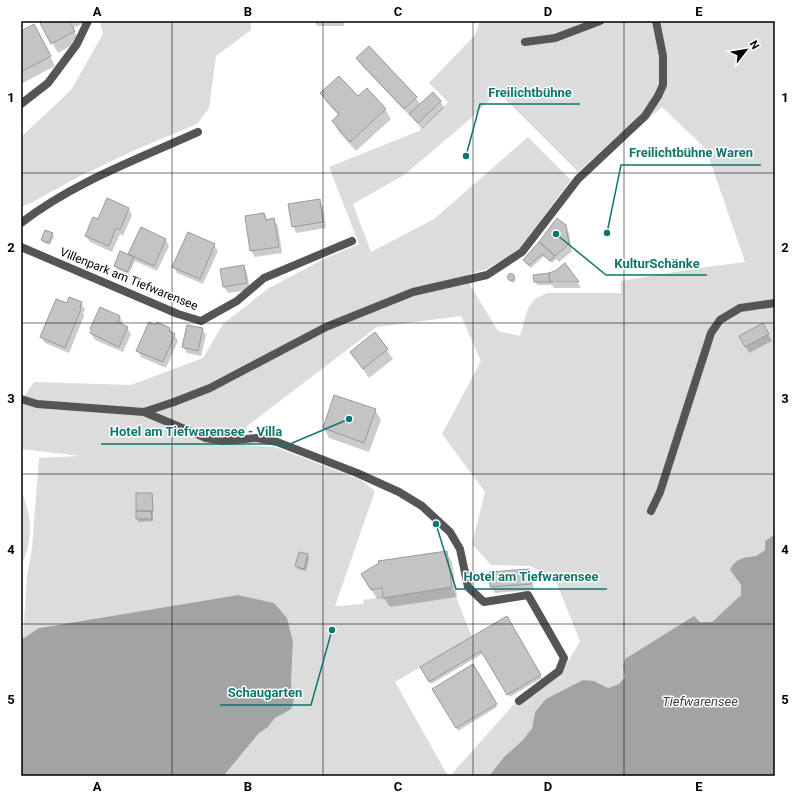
<svg xmlns="http://www.w3.org/2000/svg" width="796" height="797" viewBox="0 0 796 797" font-family="Roboto,sans-serif">
  <style>
    .green { fill: #dcdcdc; fill-rule: evenodd }
    .water { fill: #a3a3a3 }
    .shadow { fill: #0003 }
    .building { fill: #c4c4c4; stroke: #999 }
    .lines { fill: none; stroke-linecap: round; stroke-linejoin: round }
    .lane { stroke: #555; stroke-width: 8 }
    .street { stroke: #555; stroke-width: 8 }
    .grid { fill: none; stroke: #000; stroke-width: 1; stroke-opacity: 0.55 }
    .labels { text-anchor: middle; dominant-baseline: central; stroke-width: 3; stroke-linejoin: round; paint-order: stroke }
    .street-label { font-size: 12px; fill: #000; stroke: #fff }
    .water-label { font-size: 13px; font-style: italic; fill: #444; stroke: #fff }
    .leader { fill: none; stroke: #0f766e; stroke-width: 1.5 }
    .callout-dot { fill: #0f766e; stroke: #fff; stroke-width: 1.5 }
    .callout-label { font-size: 13px; text-anchor: middle; font-weight: bold; fill: #0f766e; stroke: #fff; stroke-width: 3; stroke-linejoin: round; paint-order: stroke }
    .neatline { fill: none; stroke: #000; stroke-width: 1.5 }
    .grid-label { font-size: 13px; text-anchor: middle; font-weight: bold; fill: #000 }
  </style>
  <rect width="100%" height="100%" fill="#fff"/>
  <path class="green" d="M100,21H251V30L216,56L209,108L197,124L137,149L76,178L31,203L21,207V137L71,90L103,34Z
    M480,21H775V534L765,541V550L756,556H747L730,570L741,585V595L712,622H700L623,667L626,677L619,684L608,688L594,681L535,712L532,728L523,740L504,757L489,776H450L513,705L520,703L562,672L580,641L554,577L530,566L491,565L472,544L485,492L442,434L481,361L461,316L377,327L247,426L242,445L275,447L361,480L375,491L335,606L364,604L363,600L452,587L472,637L395,682L448,776H225L226,773L259,733L268,727L275,718L290,710L294,698L291,684L293,642L274,603L238,595L39,628L23,639L27,576L32,548L39,458L81,456L21,449V401L34,382L131,385L203,358L223,324L269,288L324,259L359,244L329,167L419,131L448,102L429,83L475,35ZM498,92L578,172L621,133L627,138L662,107L706,149L745,262L699,268L621,281V293H547L535,299L528,308L520,336L498,331L470,285L469,274L487,269L519,249L571,180L528,137L434,219L371,252L353,204L404,175L469,120Z
    M21,492C25,497 25,502 27,507C32,526 31,547 21,565Z"/>
  <path class="water" d="M775,534V776H489L504,757L523,740L532,728L535,712L546,699L583,680L594,681L608,688L619,684L625,677L623,667L625,659L694,616L700,622H712L741,595V585L730,570C734,559 746,556 756,556L765,550V541Z
    M238,595L274,603L287,618L293,642L291,684L294,698L293,705L290,710L275,718L268,727L259,733L226,773L225,776H21V640L39,628Z"/>
  <path class="shadow" d="M40,21H86L85,24H82L73,28L79,41L58,53Z
    M314,21H344V26H317Z
    M21,32L39,34L55,66L21,84Z
    M369,48L416,98L421,105L433,94L441,102L444,108L422,129L414,120L410,113L409,115L361,65L357,59Z
    M322,94L358,98L385,109L391,119L356,151L338,131L333,121L339,116L327,103Z
    M319,200L323,207L326,228L296,233L293,226Z
    M128,208L132,215L123,236L120,234L112,252L90,242L86,236Z
    M264,214L267,220H274L278,226L282,253L255,257L251,251L246,217Z
    M565,226L569,233L572,251L559,262L556,259L552,263L544,256L531,268L525,263L524,260Z
    M52,233L54,236L50,245L44,243L42,240Z
    M166,240L169,246L157,271L135,261L129,274L117,269L115,266L131,257L129,254Z
    M214,245L218,251L203,284L177,273L174,266Z
    M244,266L247,273L250,290L228,293L224,287L221,270Z
    M511,274L516,280L513,283L511,282L508,276Z
    M535,276L553,281V283H578L581,288H554L552,285H537Z
    M81,303L85,309L83,314L84,316L69,353L45,343L41,337L67,304Z
    M120,317L123,323L122,325L127,328L131,334L123,352L95,340L91,333Z
    M763,325L772,341L749,353L740,337Z
    M170,329L178,341L166,368L141,357L138,351Z
    M202,329L206,335L201,356L187,353L183,347Z
    M375,333L393,359L369,378L351,352Z
    M375,410L381,420L369,452L329,438L324,428Z
    M152,494L153,497V521L139,522L137,519Z
    M446,552L452,562L457,597L390,607L384,598L377,599L368,584Z
    M307,555L309,558L306,571L298,569L296,566Z
    M529,570L532,576L534,590L495,593L491,587L490,573Z
    M506,617L542,678L510,697L484,653L431,684L421,667Z
    M473,666L497,707L458,731L434,689Z"/>
  <path class="building" d="M39,21H69L75,31L51,44Z
    M34,24L51,56L21,72V31Z
    M369,46L417,97L404,109L356,58Z
    M339,76L358,96L367,88L386,109L350,142L332,121L339,114L320,93Z
    M433,92L441,101L418,123L409,114Z
    M107,198L129,208L120,230L116,228L109,246L85,236L93,217L98,219Z
    M320,199L323,222L292,227L288,204Z
    M264,213L266,220L274,218L279,247L250,251L245,216Z
    M557,218L566,225L569,244L555,256L539,242Z
    M141,227L166,239L154,266L128,254Z
    M45,230L53,233L49,243L41,240Z
    M188,232L215,244L200,279L172,267Z
    M539,242L555,256L550,261L542,254L529,265L523,260Z
    M120,251L134,257L127,272L114,266Z
    M565,263L579,282H550L549,273L555,271Z
    M244,265L247,283L223,287L220,269Z
    M549,273L550,282H534L533,275Z
    M507.5 277a3.5 3.5 0 1 1 7 0a3.5 3.5 0 1 1-7 0Z
    M69,297L82,302L80,308L81,309L65,348L40,337L56,299L67,303Z
    M100,307L120,316L118,322L128,327L119,347L90,333L92,330L90,329Z
    M149,322L156,325L157,322L170,328L169,331L175,334L163,362L136,351Z
    M763,323L769,334L745,347L739,336Z
    M187,325L203,328L198,351L182,347Z
    M375,332L388,349L363,369L350,352Z
    M334,395L376,409L364,443L323,428Z
    M136,493H152L153,511H136Z
    M136,511H151L152,519H136Z
    M447,551L452,587L383,598L382,588L371,590L361,574L379,563L378,561Z
    M299,552L308,554L304,569L295,566Z
    M529,569L531,584L490,587L489,572Z
    M507,616L541,675L507,695L481,651L429,682L420,667Z
    M473,664L497,704L456,728L432,689Z"/>
  <g class="lines">
    <path class="lane" d="M525,42L555,38L600,21
      M174,402L210,388L326,327L413,292L487,275L522,252L578,179L645,116L658,96L663,85V56L656,21
      M144,412L206,438L223,441L257,438L277,442L357,473L399,492L422,506L450,532L460,549L468,587L484,602L528,595L564,658L559,671L519,701
      M651,511L660,492L711,333L720,320L740,308L775,303"/>
    <path class="street" d="M21,104L48,83L77,44L88,21
      M21,223C74,182 138,159 198,132
      M21,247L178,314L201,321L237,301L264,278L352,241
      M21,399L37,404L144,412L174,402"/>
  </g>
  <path class="grid" d="M172,21V776M323,21V776M473,21V776M624,21V776M21,173H775M21,323H775M21,474H775M21,624H775"/>
  <g class="labels">
    <g class="street-label">
      <text transform="translate(129 279) rotate(22)">Villenpark am Tiefwarensee</text>
    </g>
    <g class="water-label">
      <text x="700" y="701">Tiefwarensee</text>
    </g>
  </g>
  <path class="leader" d="M466 156L480 104H580M607 233L621 165H761M556 234L606 275H707M349 419L290 444H101M436 524L456 589H607M332 630L311 705H220"/>
  <g class="callout-dot">
    <circle cx="466" cy="156" r="4"/>
    <circle cx="607" cy="233" r="4"/>
    <circle cx="556" cy="234" r="4"/>
    <circle cx="349" cy="419" r="4"/>
    <circle cx="436" cy="524" r="4"/>
    <circle cx="332" cy="630" r="4"/>
  </g>
  <g class="callout-label">
    <text x="530" y="97">Freilichtbühne</text>
    <text x="691" y="157">Freilichtbühne Waren</text>
    <text x="657" y="268">KulturSchänke</text>
    <text x="196" y="436">Hotel am Tiefwarensee - Villa</text>
    <text x="531" y="581">Hotel am Tiefwarensee</text>
    <text x="265" y="697">Schaugarten</text>
  </g>
  <rect width="796" height="797" fill="none" stroke="#ffffff" stroke-width="44"/>
  <g transform="translate(746 50) rotate(59)" stroke="#ffffff" stroke-width="3" paint-order="stroke">
  <path d="M0-3L7 15L0 10L-7 15Z" fill="#000000"/>
  <text y="-6" font-size="11" font-weight="bold" text-anchor="middle" fill="#000000">N</text>
  </g>
  <rect x="22" y="22" width="752" height="753" class="neatline"/>
  <g class="grid-label">
    <text x="97" y="16">A</text>
    <text x="248" y="16">B</text>
    <text x="398" y="16">C</text>
    <text x="548" y="16">D</text>
    <text x="699" y="16">E</text>
    <text x="11" y="102">1</text>
    <text x="785" y="102">1</text>
    <text x="11" y="252">2</text>
    <text x="785" y="252">2</text>
    <text x="11" y="403">3</text>
    <text x="785" y="403">3</text>
    <text x="11" y="554">4</text>
    <text x="785" y="554">4</text>
    <text x="11" y="704">5</text>
    <text x="785" y="704">5</text>
    <text x="97" y="791">A</text>
    <text x="248" y="791">B</text>
    <text x="398" y="791">C</text>
    <text x="548" y="791">D</text>
    <text x="699" y="791">E</text>
  </g>
</svg>
